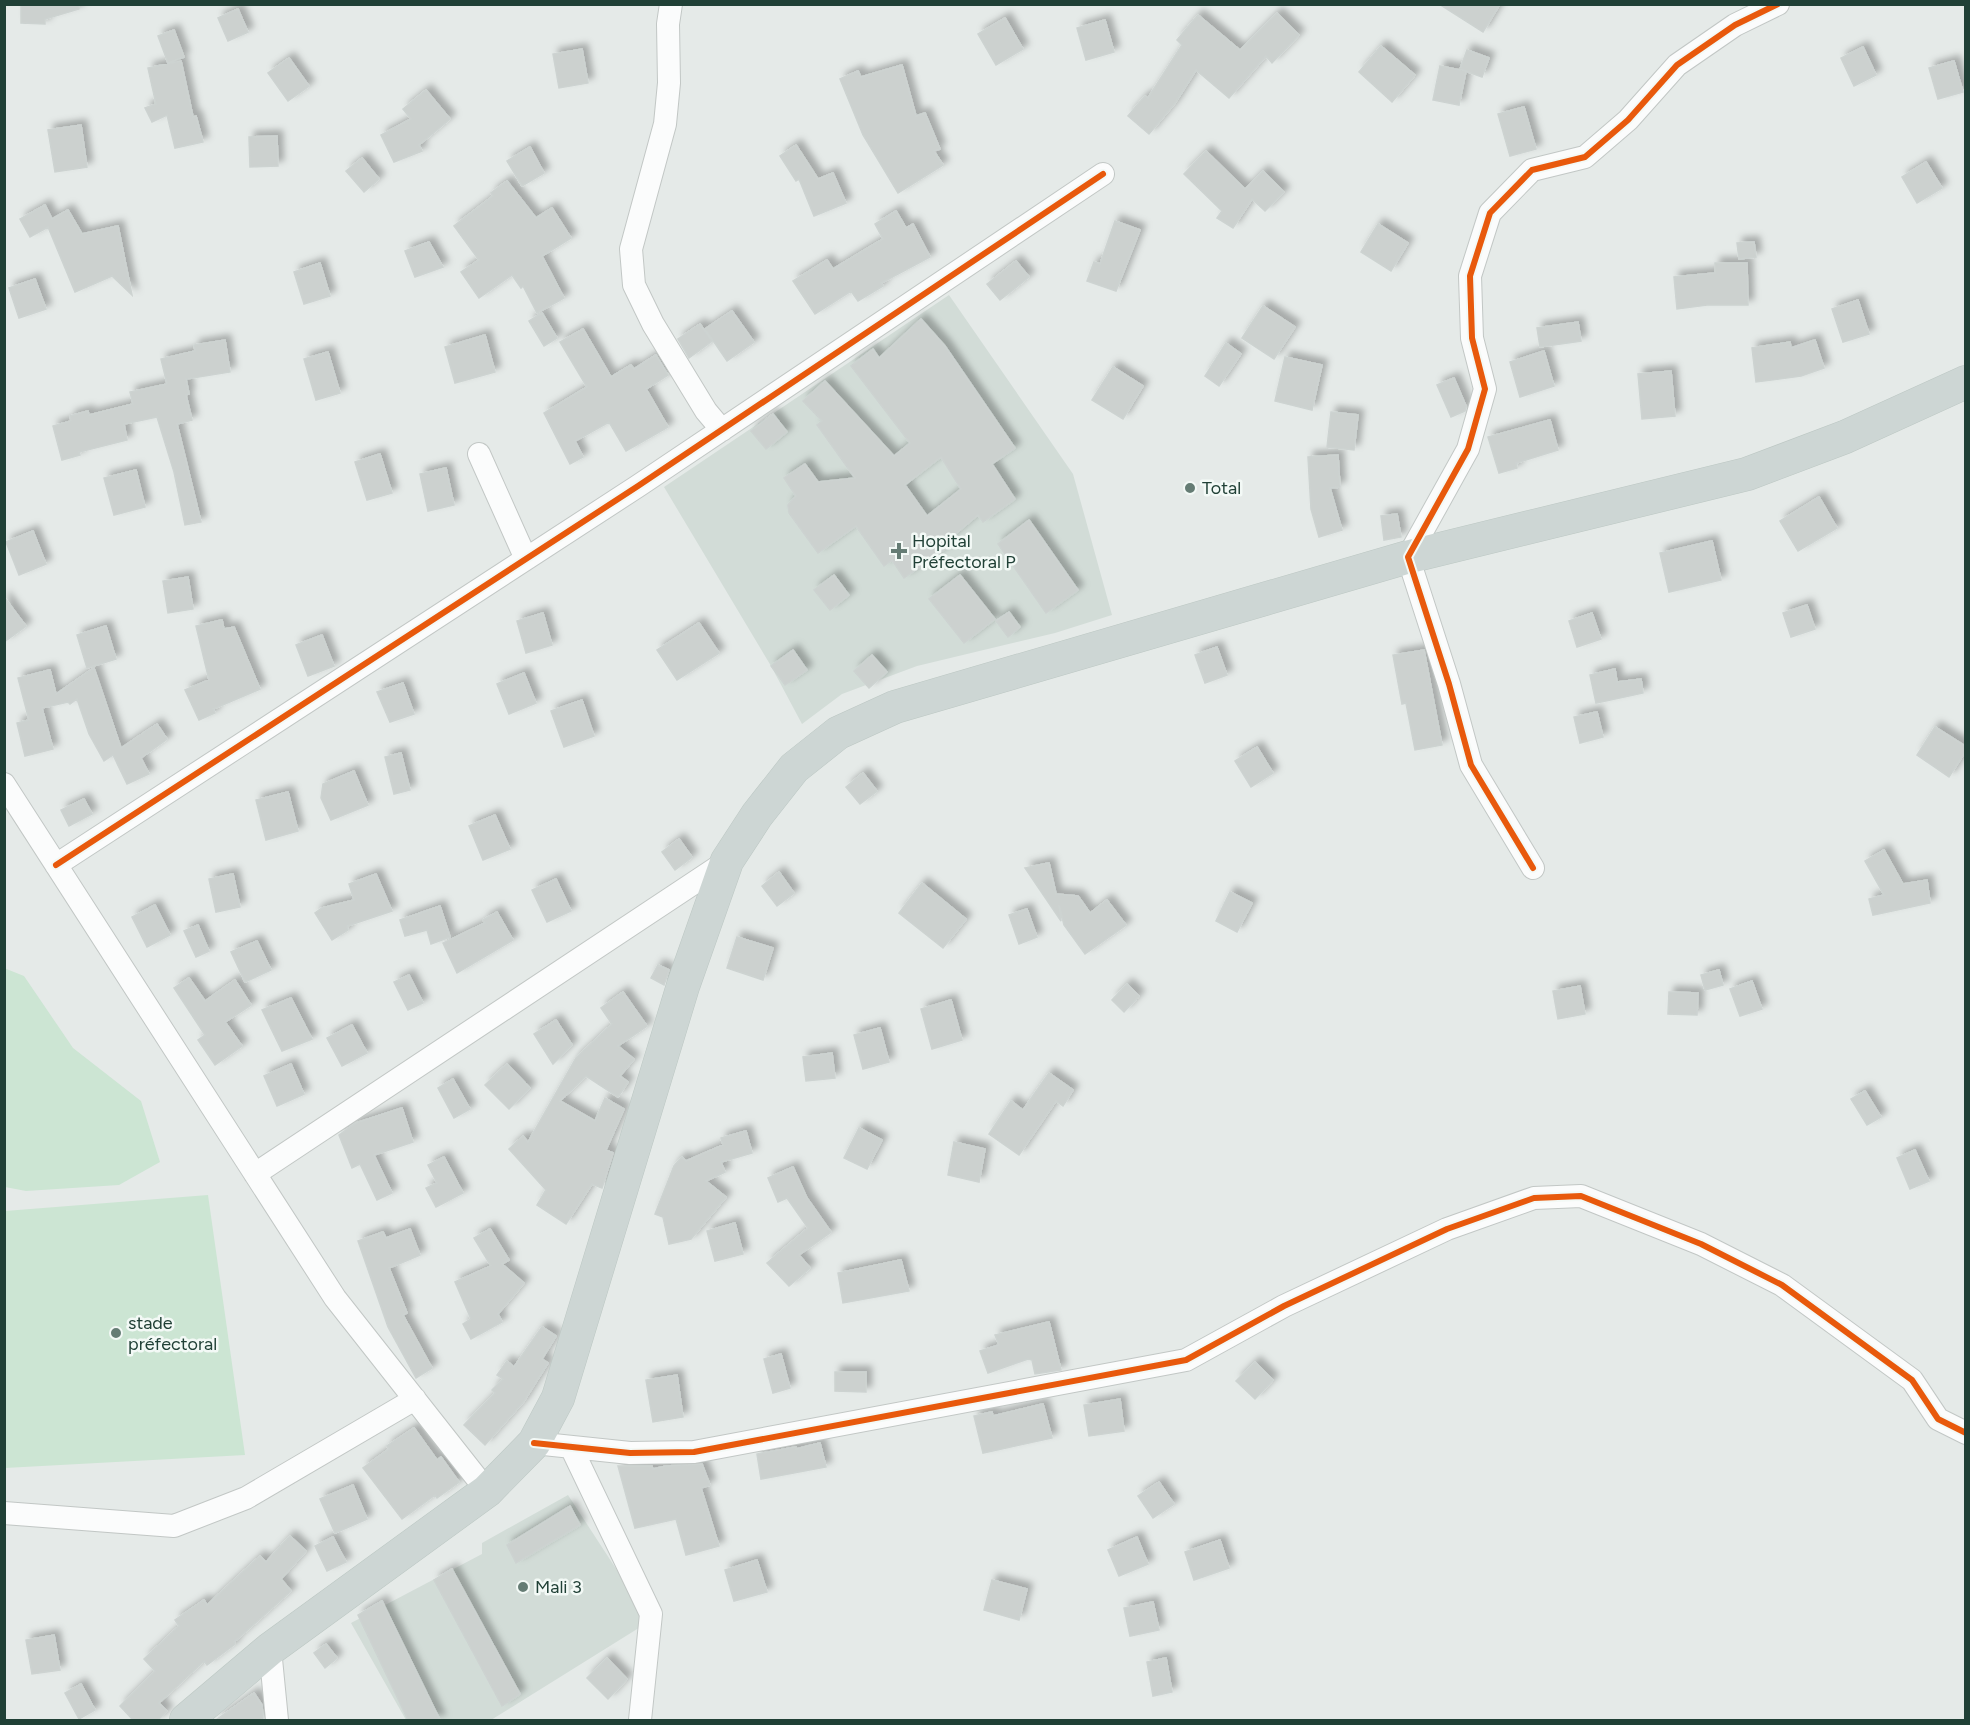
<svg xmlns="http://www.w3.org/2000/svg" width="1970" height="1725" viewBox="0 0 1970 1725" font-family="Figtree,sans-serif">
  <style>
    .built { fill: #d2dcd7 }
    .green { fill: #cce5d3 }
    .building { fill: #ccd1cf; stroke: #cdd3d1; stroke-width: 1.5; fill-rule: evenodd; filter: url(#shadow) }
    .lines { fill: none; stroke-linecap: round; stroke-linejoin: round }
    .minor-casing { stroke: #c2c7c5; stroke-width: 24 }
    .primary-casing { stroke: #bcc7c3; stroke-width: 34 }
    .minor { stroke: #fbfcfc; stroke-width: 22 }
    .primary { stroke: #cdd6d4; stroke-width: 33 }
    .cycleway-casing { stroke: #f3f9f6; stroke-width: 10 }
    .cycleway { stroke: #e8590c; stroke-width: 6 }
    .poi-dot { fill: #657c74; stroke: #f3f9f6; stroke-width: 2 }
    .labels { text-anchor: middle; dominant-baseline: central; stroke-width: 5; stroke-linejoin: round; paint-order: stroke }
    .poi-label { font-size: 18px; fill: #204036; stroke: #f3f9f6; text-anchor: start }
  </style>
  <defs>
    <filter id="shadow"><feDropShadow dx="5.5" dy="-5.5" stdDeviation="3" flood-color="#0004"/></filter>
  </defs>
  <rect width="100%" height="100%" fill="#e5eae8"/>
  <path class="built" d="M949,295L1073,474L1112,615L1055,633L917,666L842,694L802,724L771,666L664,487Z
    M568,1495L650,1621L491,1720H406L351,1623L482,1554V1543Z"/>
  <path class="green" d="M4,968L24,976L73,1048L141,1101L160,1162L119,1185L26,1191L5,1187Z
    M208,1195L245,1455L5,1468V1211Z"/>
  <path class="building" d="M21,4H79V9L45,19V24L21,23Z
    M1439,4H1500L1483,32Z
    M238,9L248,32L228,41L218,18Z
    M1277,13L1299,35L1272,63L1266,56L1229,98L1196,70L1175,103L1149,134L1128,116L1145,96L1148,98L1182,45L1177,40L1198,15L1240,50Z
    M1005,18L1023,49L996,65L978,34Z
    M1105,20L1114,52L1086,60L1077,28Z
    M174,30L184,57L168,63L158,36Z
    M1381,46L1415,75L1392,102L1359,72Z
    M1863,47L1876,75L1854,86L1841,58Z
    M582,49L588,83L559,88L553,54Z
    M1467,50L1489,58L1482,77L1460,69Z
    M289,58L309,86L288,101L268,73Z
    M181,61L193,117L196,116L203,142L175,148L167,115L152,122L145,108L156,104L148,68Z
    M1954,61L1963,92L1938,99L1929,68Z
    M902,65L916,116L925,113L940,149L934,151L943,165L898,193L863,135L840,79L858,71L861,77Z
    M1440,66L1466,71L1459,105L1433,100Z
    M426,90L450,119L419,145L422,151L394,162L381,135L411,119L403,109Z
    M1524,107L1536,149L1510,156L1498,114Z
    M81,125L87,167L55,172L48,130Z
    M277,136L278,166L250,167L249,137Z
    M796,145L818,179L833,173L846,203L814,216L799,179L796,181L780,156Z
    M530,147L544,173L522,186L507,161Z
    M1206,151L1245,189L1263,171L1284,192L1265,211L1252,199L1233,228L1217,218L1222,211L1184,174Z
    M362,158L379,179L364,192L346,171Z
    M1926,162L1942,188L1917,203L1902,177Z
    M507,181L536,218L552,208L571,238L542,256L564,298L537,313L523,286L521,288L512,275L479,298L461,272L479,260L454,226L493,196L491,193Z
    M45,205L52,219L68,210L82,234L118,226L132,295L112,276L75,292L48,227L30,237L20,219Z
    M896,211L906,228L913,224L930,257L881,283L883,286L858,301L851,291L815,314L793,281L827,260L833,269L883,239L875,224Z
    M1115,221L1140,230L1116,291L1087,281L1094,262L1100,264Z
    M1378,224L1408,243L1391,271L1361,252Z
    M429,242L443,267L415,277L405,251Z
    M1754,242L1756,257L1739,259L1737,243Z
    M1016,261L1029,277L1000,300L987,284Z
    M320,263L330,296L304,304L294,272Z
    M1715,263H1747L1748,305H1707L1677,309L1674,277L1715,273Z
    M35,279L46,309L19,318L9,288Z
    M1858,300L1869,334L1843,342L1832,309Z
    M1263,306L1295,327L1274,359L1242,338Z
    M732,311L754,342L727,361L705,329Z
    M542,313L557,338L544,346L529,321Z
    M921,319L945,346L1015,448L992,464L1015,499L983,522L978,515L946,542L949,546L904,578L892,560L884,566L856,526L818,553L789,513L788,505L796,496L784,478L805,464L818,482L855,478L817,425L822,421L803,401L825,381L894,456L910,443L851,366L873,349L879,358ZM941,457L961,489L927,516L905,485Z
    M1578,322L1581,341L1540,347L1537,328Z
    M700,324L712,341L689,358L678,339Z
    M583,329L611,377L631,365L634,369L656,355L668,375L646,389L668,427L626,451L609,422L575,441L583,457L570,464L544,413L587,387L560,342Z
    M485,335L495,372L455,383L445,347Z
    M225,340L230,372L186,379L189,394L186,395L192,420L177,424L201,522L185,525L174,472L157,417L124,424L127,440L79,452L80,455L62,460L53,426L71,421L70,416L88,411L89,415L133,404L130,392L167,384L161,359L195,351L194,345Z
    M1815,340L1824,368L1801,376L1756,382L1752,348L1790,342L1791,348Z
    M1226,343L1241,354L1219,386L1205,376Z
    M1544,351L1554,386L1520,397L1510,362Z
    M328,352L340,393L316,400L304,359Z
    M1285,357L1322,365L1312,410L1275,401Z
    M1113,367L1143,386L1123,419L1092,400Z
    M1671,371L1675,416L1642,419L1638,374Z
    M1454,378L1466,406L1465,411L1451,417L1437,385Z
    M1331,412L1358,415L1354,450L1327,447Z
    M773,414L787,432L766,449L751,431Z
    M1550,420L1558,450L1516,463L1517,468L1499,473L1488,437Z
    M380,454L392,493L367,500L355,462Z
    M1338,455L1340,487L1330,488L1342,530L1319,537L1311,509L1308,457Z
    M446,468L454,505L428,511L420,474Z
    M136,470L145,507L114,515L104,478Z
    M1819,497L1837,528L1798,551L1780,521Z
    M1397,514L1401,537L1384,540L1381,516Z
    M1029,520L1078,590L1046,613L998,544Z
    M33,531L46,564L19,575L6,542Z
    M1712,541L1721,580L1669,592L1660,553Z
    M834,575L849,595L830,610L814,590Z
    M960,575L995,619L964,643L929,599Z
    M188,577L193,609L168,613L163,581Z
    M4,597L26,626L4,642Z
    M1807,605L1815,629L1791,637L1783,613Z
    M1009,612L1020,627L1008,637L996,621Z
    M543,613L552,645L526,653L517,621Z
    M1592,613L1601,639L1577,647L1569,621Z
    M222,620L224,629L234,627L260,689L213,709L215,713L199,720L185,690L209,680L196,626Z
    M699,623L719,653L677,680L657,650Z
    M106,626L116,659L87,668L77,635Z
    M322,635L334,666L308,676L296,645Z
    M1217,647L1227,675L1205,683L1195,655Z
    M793,650L807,670L785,685L771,666Z
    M1424,650L1442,745L1415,750L1406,703L1402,704L1393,655Z
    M872,655L887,672L869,688L854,671Z
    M94,668L121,748L157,724L167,739L141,758L149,774L127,784L113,755L104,761L89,734L77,699L70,704L68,702L42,708L53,749L25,756L17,723L29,720L18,678L50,670L56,694Z
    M1615,669L1617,682L1641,679L1643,693L1596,703L1590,675Z
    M524,673L536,703L509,714L497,684Z
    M403,683L414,714L390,722L377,692Z
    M582,700L594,736L564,747L551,711Z
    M1597,712L1603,737L1580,743L1574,717Z
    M1935,727L1965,746V752L1949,777L1917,755Z
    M1257,747L1273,773L1251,787L1235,761Z
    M401,753L410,790L394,794L385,757Z
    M354,771L368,805L331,820L321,798L323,784Z
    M863,773L877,791L860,804L846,787Z
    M288,792L298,831L266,840L256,800Z
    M84,799L92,814L69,826L61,810Z
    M495,815L510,849L483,860L469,826Z
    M679,839L692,857L675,870L662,852Z
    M1884,850L1903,884L1927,880L1930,903L1873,915L1869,899L1884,895L1865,861Z
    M1049,863L1056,894L1078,896L1090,913L1107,900L1126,925L1085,954L1064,925L1059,905L1061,921L1025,868Z
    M779,872L794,893L777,906L762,886Z
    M233,874L240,907L216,912L209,879Z
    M376,874L392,911L347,926L348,930L332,940L315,913L322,908L354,900L349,884Z
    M556,879L571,911L547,922L532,890Z
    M922,883L966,919L943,948L899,913Z
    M1230,892L1252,903L1237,932L1216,921Z
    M155,905L170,935L147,947L132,917Z
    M440,906L450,937L431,944L427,930L405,936L400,920Z
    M1027,909L1037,937L1019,944L1009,915Z
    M497,912L513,940L457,973L443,943L485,923L483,920Z
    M198,925L209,951L196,957L184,931Z
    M737,937L773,948L763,980L727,968Z
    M257,941L271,970L245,982L231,952Z
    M658,965L669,970L664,985L651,978Z
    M1719,970L1723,985L1705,990L1701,975Z
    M409,975L423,1003L408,1010L394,982Z
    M189,978L205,1001L235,980L251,1005L225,1022L242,1046L215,1065L198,1040L205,1035L174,988Z
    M1752,981L1762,1009L1740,1016L1730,989Z
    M1127,984L1139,996L1124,1012L1112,1000Z
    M1580,986L1585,1014L1558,1019L1553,991Z
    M623,992L647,1026L618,1046L634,1059L620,1076L628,1082L618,1097L586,1076L560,1101L595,1121L605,1098L624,1109L606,1150L613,1153L602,1188L592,1184L566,1224L537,1205L546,1190L509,1149L523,1136L528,1142L576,1058L612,1024L601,1008Z
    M1669,992L1698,993L1697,1015L1668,1014Z
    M291,998L312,1039L282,1051L262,1010Z
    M951,1000L962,1040L932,1049L921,1009Z
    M556,1020L572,1045L553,1064L534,1034Z
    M352,1025L367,1053L342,1066L327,1038Z
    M880,1028L889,1062L863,1069L854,1035Z
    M832,1053L835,1078L806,1081L803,1057Z
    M291,1064L304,1094L277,1106L264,1076Z
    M507,1064L530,1088L509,1109L485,1085Z
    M1049,1073L1073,1090L1063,1106L1056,1101L1019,1155L989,1134L1011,1101L1023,1110Z
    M453,1079L470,1109L454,1118L438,1088Z
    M1865,1091L1881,1117L1867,1125L1851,1099Z
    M402,1108L413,1142L374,1155L392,1193L377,1200L360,1164L352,1168L339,1135L356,1123Z
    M859,1128L882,1140L867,1169L844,1158Z
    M746,1131L752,1153L721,1162L725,1172L706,1181L726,1197L691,1239L669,1244L663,1217L655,1214L674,1166L682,1157L686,1161L723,1145L721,1138Z
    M954,1142L985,1149L979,1182L948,1175Z
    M1915,1150L1929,1181L1910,1189L1897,1158Z
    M444,1157L463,1193L436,1207L426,1188L437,1183L428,1165Z
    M793,1167L807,1198L831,1232L799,1255L810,1268L789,1286L767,1263L808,1228L787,1198L778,1202L768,1178Z
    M735,1223L743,1254L715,1261L707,1231Z
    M410,1229L420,1255L389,1268L407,1313L403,1315L432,1368L416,1378L388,1327L358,1241L383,1232L386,1238Z
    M490,1229L509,1260L502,1264L524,1283L498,1314L502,1322L471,1339L463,1324L471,1319L455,1282L491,1266L474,1238Z
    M901,1260L909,1291L843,1303L838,1273Z
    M1049,1322L1061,1370L1035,1374L1032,1360L1028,1359L988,1373L980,1351L999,1345L995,1335Z
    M542,1327L556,1336L542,1359L548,1363L524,1401L485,1445L464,1425L495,1393L492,1390L503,1379L497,1375L507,1361L514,1367Z
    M781,1354L790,1388L773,1393L764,1359Z
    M1255,1362L1273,1380L1255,1399L1236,1381Z
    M835,1372H866V1392L835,1391Z
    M677,1375L683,1417L653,1422L646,1380Z
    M1120,1399L1124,1431L1089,1436L1084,1405Z
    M1043,1404L1052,1438L983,1453L974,1416L992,1412L993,1416Z
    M414,1428L437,1460L441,1457L459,1482L437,1498L435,1495L402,1519L363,1468L389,1449L387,1446Z
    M820,1443L826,1467L761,1479L757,1454L796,1447V1449Z
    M702,1464L710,1485L701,1488L719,1546L686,1555L676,1519L635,1528L618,1466H652L653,1469L666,1466Z
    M1159,1482L1174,1504L1153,1518L1138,1496Z
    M353,1485L367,1519L335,1533L320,1499Z
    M570,1506L580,1525L516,1563L507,1545Z
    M290,1536L306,1551L281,1579L291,1591L234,1642L235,1644L207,1665L204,1661L159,1703L167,1711L158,1720H133L120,1706L155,1671L144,1659L179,1626L175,1620L204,1600L207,1605L260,1556L266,1562Z
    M333,1537L346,1562L327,1571L315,1546Z
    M1137,1537L1148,1564L1119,1576L1108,1550Z
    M1220,1540L1229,1568L1194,1580L1185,1552Z
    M757,1560L767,1592L734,1601L725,1570Z
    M452,1569L520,1694L502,1706L434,1580Z
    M992,1580L1027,1589L1019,1620L984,1610Z
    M382,1601L440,1720H408L358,1615Z
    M1153,1602L1159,1630L1130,1636L1124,1608Z
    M54,1635L60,1670L32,1674L26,1640Z
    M326,1644L337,1658L325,1668L314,1653Z
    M607,1658L627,1679L608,1699L587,1678Z
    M1166,1658L1172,1692L1153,1696L1147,1662Z
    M81,1684L95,1710L79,1719L65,1693Z
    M254,1693L262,1705L263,1718L260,1720H216Z"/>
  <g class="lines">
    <g class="minor-casing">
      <path id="minor" d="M671,4L668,24L669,83L665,124L631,249L634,285L653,324L706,411L722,430
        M479,454L526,559
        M4,784L335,1298L487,1491
        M56,865L638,486L1103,174
        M1533,868L1471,765L1449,684L1408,557L1468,449L1485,389L1472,338L1470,276L1490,213L1532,170L1585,157L1628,120L1677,65L1735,25L1778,4
        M255,1174L727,861
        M534,1443L630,1453L694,1452L1186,1360L1284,1306L1447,1229L1534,1198L1581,1196L1701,1244L1782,1285L1912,1380L1938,1419L1966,1433
        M571,1447L651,1614L640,1720
        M4,1513L174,1526L246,1498L415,1399
        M270,1649L277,1720"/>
    </g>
    <g class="primary-casing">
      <path id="primary" d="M186,1720L270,1649L487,1491L534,1443L558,1398L683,986L727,861L757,815L794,768L838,733L895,707L1408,557L1747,474L1845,437L1966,382"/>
    </g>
    <use href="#minor" class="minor"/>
    <use href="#primary" class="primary"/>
    <g class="cycleway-casing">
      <path id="cycleway" d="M56,865L638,486L1103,174
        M1533,868L1471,765L1449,684L1408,557L1468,449L1485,389L1472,338L1470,276L1490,213L1532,170L1585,157L1628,120L1677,65L1735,25L1778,4
        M534,1443L630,1453L694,1452L1186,1360L1284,1306L1447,1229L1534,1198L1581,1196L1701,1244L1782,1285L1912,1380L1938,1419L1966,1433"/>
    </g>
    <use href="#cycleway" class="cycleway"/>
  </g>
  <g class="poi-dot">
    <circle cx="1190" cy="488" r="6"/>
    <path d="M896 542h6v6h6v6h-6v6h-6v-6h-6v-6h6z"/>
    <circle cx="116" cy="1333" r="6"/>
    <circle cx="523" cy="1587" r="6"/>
  </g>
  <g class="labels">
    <g class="poi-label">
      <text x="1202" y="488">Total</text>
      <text x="912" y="541">Hopital<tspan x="912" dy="21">Préfectoral P</tspan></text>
      <text x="128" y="1323">stade<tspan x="128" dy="21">préfectoral</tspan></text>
      <text x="535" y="1587">Mali 3</text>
    </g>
  </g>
  <rect width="1970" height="1725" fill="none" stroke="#204036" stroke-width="12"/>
</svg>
